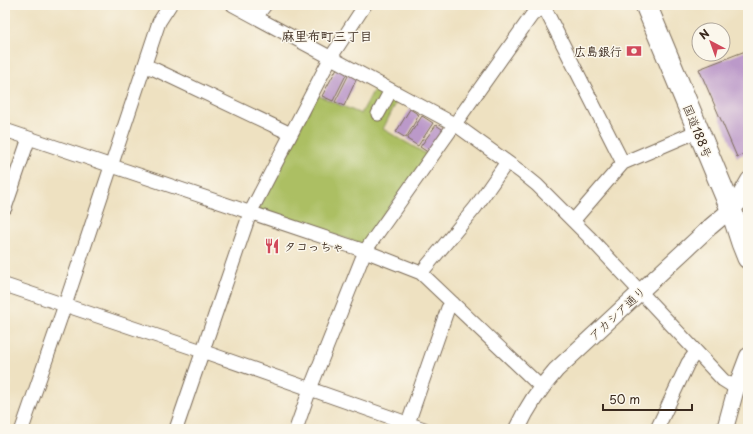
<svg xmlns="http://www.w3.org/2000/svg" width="753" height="434" viewBox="0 0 753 434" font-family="'Playpen Sans','Klee One',sans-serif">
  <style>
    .green { fill: #acbf63; stroke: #747440 }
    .building { fill: #bb99c9 }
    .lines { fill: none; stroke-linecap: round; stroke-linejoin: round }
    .minor-casing { stroke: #7a6a57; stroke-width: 15 }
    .tertiary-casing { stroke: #7a6a57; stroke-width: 18 }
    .trunk-casing { stroke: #7a6a57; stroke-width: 23 }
    .minor { stroke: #fff; stroke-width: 13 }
    .tertiary { stroke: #fff; stroke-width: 16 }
    .trunk { stroke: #fff; stroke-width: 21 }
    .labels { text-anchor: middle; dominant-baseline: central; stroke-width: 3; stroke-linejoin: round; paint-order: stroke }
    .poi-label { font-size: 12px; font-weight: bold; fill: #3b2a1e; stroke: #fbf7ec; text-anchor: end }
    .street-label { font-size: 12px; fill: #3b2a1e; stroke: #fbf7ec }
    .neighbourhood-label { font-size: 13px; font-weight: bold; fill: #3b2a1e; stroke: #fbf7ec }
  </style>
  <rect width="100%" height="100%" fill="#fbf7ec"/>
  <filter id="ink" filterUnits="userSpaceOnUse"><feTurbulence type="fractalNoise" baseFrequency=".025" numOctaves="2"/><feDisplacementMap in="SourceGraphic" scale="8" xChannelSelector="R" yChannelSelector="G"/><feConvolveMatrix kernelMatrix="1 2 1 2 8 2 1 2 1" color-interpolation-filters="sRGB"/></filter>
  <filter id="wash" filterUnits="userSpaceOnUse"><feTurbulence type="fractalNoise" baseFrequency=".012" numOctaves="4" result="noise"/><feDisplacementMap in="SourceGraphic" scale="16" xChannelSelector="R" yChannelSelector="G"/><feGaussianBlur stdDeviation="0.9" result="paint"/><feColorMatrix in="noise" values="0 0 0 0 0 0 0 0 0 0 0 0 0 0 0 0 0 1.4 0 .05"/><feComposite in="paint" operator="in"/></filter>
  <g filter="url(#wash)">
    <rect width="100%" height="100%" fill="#eee1c1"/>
    <path class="green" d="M378,82L400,95L383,129L428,155L362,244L258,210L317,95L361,114Z"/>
    <g id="blocks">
      <path class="building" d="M748,50V152L737,157L699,69Z
        M337,68L347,73L333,101L322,96Z
        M349,74L357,78L344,106L335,102Z
        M410,109L419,115L406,138L396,132Z
        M422,116L433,123L418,146L407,139Z
        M436,125L445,131L429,153L420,147Z"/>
    </g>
  </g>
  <g filter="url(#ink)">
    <use href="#blocks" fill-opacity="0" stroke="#7a6a57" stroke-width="1"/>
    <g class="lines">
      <g class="minor-casing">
        <path id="minor" d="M233,5L456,125L521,172L537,185L589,237L723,380L731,385H737
          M543,5L623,163L698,131
          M256,17L265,5
          M145,66L154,69L291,134
          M378,114L391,90
          M5,130L365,251L421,273L541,387
          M733,205L748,179
          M5,208L29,138
          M573,221L623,163
          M421,273L475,208L507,162
          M5,285L202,351L424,429
          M22,429L65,305L159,22L170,5
          M176,429L250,213L331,57L365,5
          M296,429L310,389L365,251L532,15L547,5
          M406,429L448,308L453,303
          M657,429L688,363L696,352"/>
      </g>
      <g class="tertiary-casing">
        <path id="tertiary" d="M517,429C527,407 540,388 556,370L710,227L748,195
          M725,429L737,385L748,356"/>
      </g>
      <g class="trunk-casing">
        <path id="trunk" d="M646,5L731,209L742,243L748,258"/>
      </g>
      <use href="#minor" class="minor"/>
      <use href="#tertiary" class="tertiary"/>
      <use href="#trunk" class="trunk"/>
    </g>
  </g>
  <defs>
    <g id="bank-bare" transform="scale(1.2)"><path d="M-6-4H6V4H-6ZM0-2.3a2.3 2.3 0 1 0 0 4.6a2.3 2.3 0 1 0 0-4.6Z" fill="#d1495b" stroke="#fbf7ec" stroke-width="2.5" paint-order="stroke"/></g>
    <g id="restaurant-bare" transform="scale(1.2)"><path d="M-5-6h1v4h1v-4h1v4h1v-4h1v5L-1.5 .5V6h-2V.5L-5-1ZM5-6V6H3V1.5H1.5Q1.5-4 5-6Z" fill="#d1495b" stroke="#fbf7ec" stroke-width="2.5" paint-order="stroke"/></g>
  </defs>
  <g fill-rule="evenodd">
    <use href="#bank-bare" x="634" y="51"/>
    <use href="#restaurant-bare" x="272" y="246"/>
  </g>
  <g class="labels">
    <g class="poi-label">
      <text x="622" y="51">広島銀行</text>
      <text x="284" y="246" text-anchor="start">タコっちゃ</text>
    </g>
    <g class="street-label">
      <text transform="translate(698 131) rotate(68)">国道188号</text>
      <text transform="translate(617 313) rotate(-43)">アカシア通り</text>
    </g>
    <g class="neighbourhood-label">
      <text x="327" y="35">麻里布町三丁目</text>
    </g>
  </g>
  <rect width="753" height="434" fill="none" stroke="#fbf7ec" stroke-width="20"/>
  <g transform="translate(711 42) rotate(319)"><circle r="19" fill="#fbf7ec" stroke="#aea59a"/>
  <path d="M0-3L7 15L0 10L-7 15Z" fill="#d1495b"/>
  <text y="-6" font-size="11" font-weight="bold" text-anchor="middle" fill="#3b2a1e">N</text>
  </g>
  <path d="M603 404v6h89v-6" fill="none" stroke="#3b2a1e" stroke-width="2"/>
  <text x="609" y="404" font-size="12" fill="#3b2a1e" stroke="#fbf7ec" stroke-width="3" paint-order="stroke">50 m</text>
</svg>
